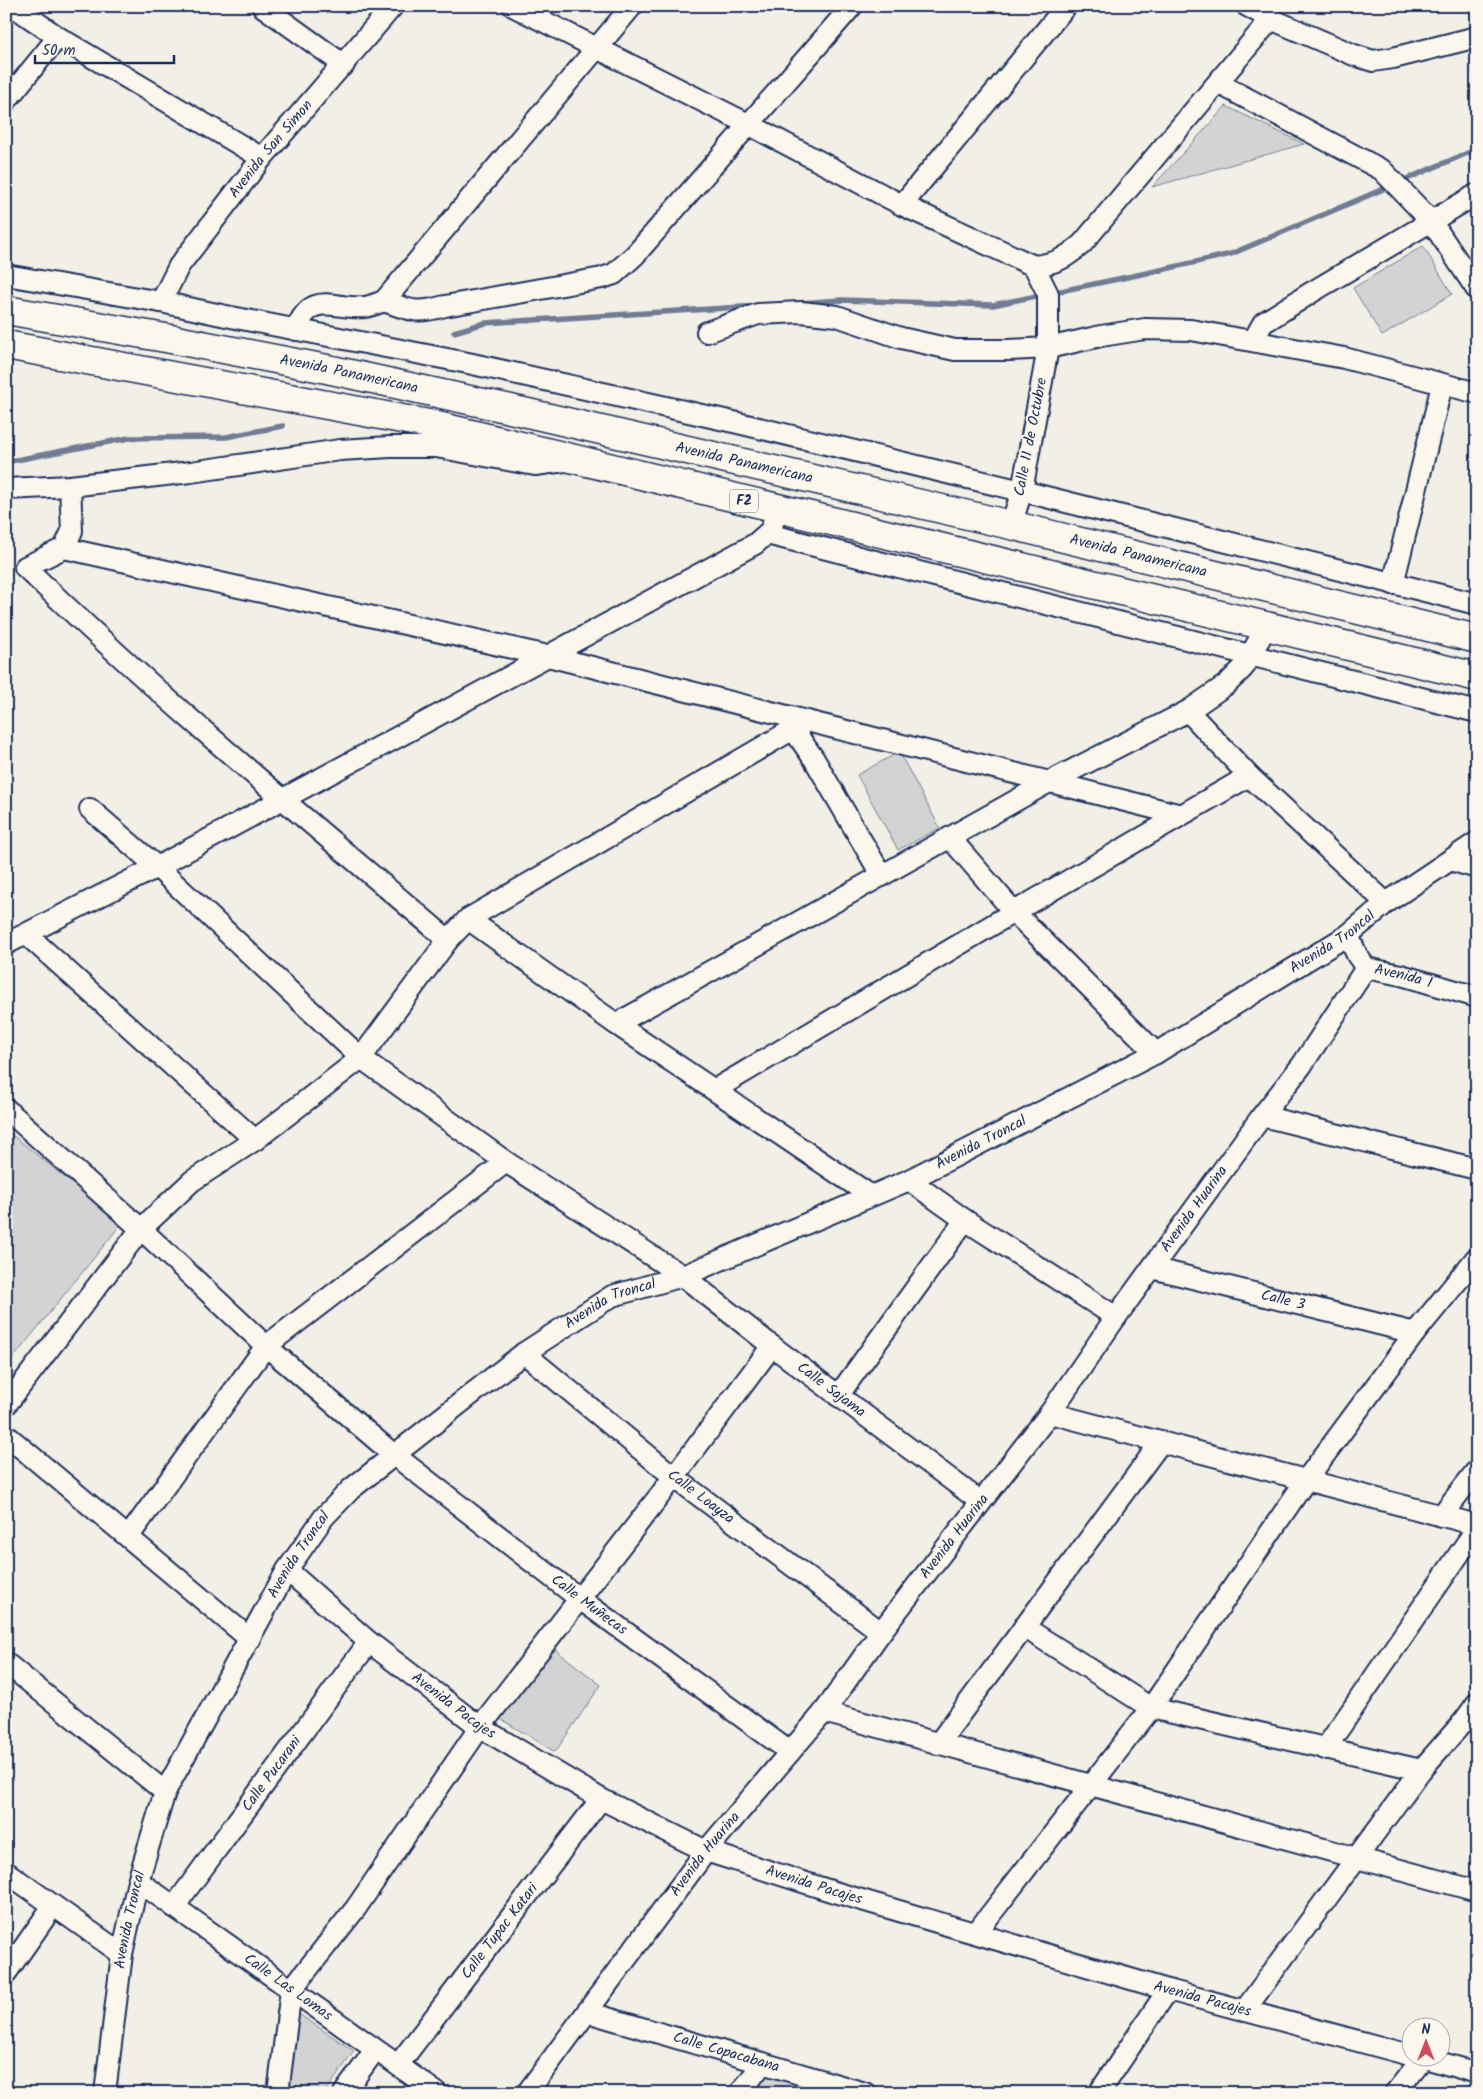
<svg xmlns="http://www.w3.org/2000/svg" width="1483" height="2099" viewBox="0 0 1483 2099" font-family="Kalam,sans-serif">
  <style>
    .green { fill: #d2d3d2; stroke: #768198 }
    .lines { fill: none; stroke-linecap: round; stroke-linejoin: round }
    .stream { stroke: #707b93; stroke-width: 5.5 }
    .minor-casing { stroke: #1b2f5e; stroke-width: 24 }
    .highway-casing { stroke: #1b2f5e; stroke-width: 31 }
    .minor { stroke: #fbf7ec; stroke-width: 20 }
    .highway { stroke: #fbf7ec; stroke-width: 28 }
    .labels { text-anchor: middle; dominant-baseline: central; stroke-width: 4; stroke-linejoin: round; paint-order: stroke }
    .shield { fill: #fbf7ec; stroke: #5e6b89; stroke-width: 1 }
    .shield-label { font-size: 14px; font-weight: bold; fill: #1b2f5e }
    .street-label { font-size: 15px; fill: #1b2f5e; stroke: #fbf7ec }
  </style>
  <rect width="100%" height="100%" fill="#f2efe6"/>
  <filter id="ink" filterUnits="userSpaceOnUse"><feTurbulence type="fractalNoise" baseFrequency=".02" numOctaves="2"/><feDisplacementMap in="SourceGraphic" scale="10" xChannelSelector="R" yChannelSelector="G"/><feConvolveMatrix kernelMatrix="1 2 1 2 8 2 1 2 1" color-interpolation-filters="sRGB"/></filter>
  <g filter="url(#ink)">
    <path class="green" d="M1226,106L1304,144L1152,187Z
      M1423,246L1452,294L1382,336L1353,288Z
      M899,752L940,828L898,850L857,775Z
      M6,1130L122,1223L6,1367Z
      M553,1648L601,1685L555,1752L499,1718Z
      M299,2014L354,2051L325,2093H287Z
      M765,2072L833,2093H749Z"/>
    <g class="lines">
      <path class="stream" d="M799,303L841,300L993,305L1161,270L1231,254L1477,149
        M454,332L485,323L758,306
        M6,462L129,438L226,437L283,426"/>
      <g class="minor-casing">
        <g id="minor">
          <path d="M13,6L58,37L262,158"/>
          <path d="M262,6L344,65"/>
          <path d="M513,6L750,125L902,205L1034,266L1048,294V348L1022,491L1011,525"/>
          <path d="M1247,6L1271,19L1354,55L1373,61L1393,58L1477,37"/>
          <path d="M1218,83L1382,170L1431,221L1477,290"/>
          <path d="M6,101L58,37"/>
          <path d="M902,205L1066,6"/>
          <path d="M1034,266C1057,263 1064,259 1082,244L1271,19"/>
          <path d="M6,275L161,302L226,316L468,363L738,423L1022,491L1477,604"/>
          <path d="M384,301C412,311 416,314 445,306L602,278L614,274L635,255L852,6"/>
          <path id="s1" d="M161,302L179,266L262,158L393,6"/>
          <path d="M296,330C312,289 333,310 365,307C371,306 378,303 384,301L632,6"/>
          <path d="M707,332L758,314L801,312L837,316L901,338L955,350H1008L1048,348L1101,336L1145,329L1191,330L1344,358L1477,393"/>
          <path d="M1253,341L1263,323L1312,292L1477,194"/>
          <path d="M70,486L72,531L64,548L25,567C160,698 305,818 448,940"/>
          <path d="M6,489L70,486L191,472L340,450L390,447H436L535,465L565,461"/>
          <path d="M767,534L1477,712"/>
          <path d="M64,548L548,656L1181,815"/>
          <path d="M1393,584L1442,385"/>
          <path d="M1188,711L1249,776L1386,903"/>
          <path d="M793,729L814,759L882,876"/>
          <path id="s2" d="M90,809L157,867L361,1058L506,1162L683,1276L772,1346L981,1502"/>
          <path d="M950,838L1014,912L1156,1053"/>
          <path d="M1450,860L1477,868"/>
          <path d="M468,919L616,1024L870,1195"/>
          <path d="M26,934L255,1140"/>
          <path id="s3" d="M1348,935L1357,955L1366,968L1401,975L1477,997"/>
          <path d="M6,944L157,867L755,544L771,530L777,509"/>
          <path d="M616,1024L1049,782L1188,711L1227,684L1243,668L1267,626"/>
          <path d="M714,1090L1014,912L1249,776"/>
          <path id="s4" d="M6,1109L141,1229L266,1346L393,1454L580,1599L790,1752"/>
          <path d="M1262,1116L1477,1169"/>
          <path d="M909,1180L965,1220L1116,1317"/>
          <path id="s5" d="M1152,1268L1415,1333"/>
          <path id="s6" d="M524,1353L674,1477L881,1632"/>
          <path d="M838,1396L965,1220"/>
          <path d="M6,1405L141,1229L192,1181L255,1140L361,1058L448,940L468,919L807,721"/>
          <path d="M1050,1413L1477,1525"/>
          <path d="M6,1435L250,1639"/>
          <path d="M1441,1516L1477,1470"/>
          <path d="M129,1536L266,1346L506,1162"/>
          <path id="s7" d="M287,1570L369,1642L480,1727L601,1799L706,1851L831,1891L1168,1990L1410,2055"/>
          <path d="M1024,1627L1151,1708L1421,1770"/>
          <path d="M6,1663L165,1792"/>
          <path d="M824,1712L1477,1891"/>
          <path d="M938,1744L1161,1442"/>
          <path d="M1325,1749L1477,1528"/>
          <path d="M6,1872L122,1954"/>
          <path id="s8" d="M138,1881L437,2093"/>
          <path id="s9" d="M174,1907L369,1642"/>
          <path d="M976,1933L1151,1708L1306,1480L1415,1333L1477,1257"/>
          <path d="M6,1973L53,1906"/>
          <path d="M1244,2011L1421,1770L1464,1721L1477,1703"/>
          <path id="s10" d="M587,2012L865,2093"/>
          <path d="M1418,2056L1477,2073"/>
          <path id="s11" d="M398,2065L601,1799"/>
          <path id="s12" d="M105,2093L122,1954L138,1881L165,1792L287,1570L324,1517L351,1489L524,1353L612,1296L683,1276L909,1180L1156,1053L1348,935L1386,903L1477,842"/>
          <path d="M278,2093L291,1990L356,1908L480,1727L674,1477L772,1346"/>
          <path d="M344,2093L375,2050"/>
          <path id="s13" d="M527,2093L706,1851L824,1712L881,1632L1050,1413L1116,1317L1262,1116L1302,1065L1366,968"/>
          <path d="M740,2093L763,2063"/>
          <path d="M1099,2093L1168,1990"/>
          <path d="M1395,2093L1423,2058"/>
        </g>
      </g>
      <g class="highway-casing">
        <g id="highway">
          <path id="s14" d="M6,310L171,339L327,369L506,408L1011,525L1477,639"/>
          <path d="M6,345L434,425L1477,677"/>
        </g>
      </g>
      <use href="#minor" class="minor"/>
      <use href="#highway" class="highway"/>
    </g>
  </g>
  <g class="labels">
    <rect class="shield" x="730" y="489.5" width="28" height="23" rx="4"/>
    <g class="shield-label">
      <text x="744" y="501">F2</text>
    </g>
    <g class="street-label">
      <text stroke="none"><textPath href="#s1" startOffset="189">Avenida San Simon</textPath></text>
      <text stroke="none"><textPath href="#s14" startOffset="349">Avenida Panamericana</textPath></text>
      <text transform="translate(1031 437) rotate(-79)">Calle 11 de Octubre</text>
      <text stroke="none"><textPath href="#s14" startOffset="754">Avenida Panamericana</textPath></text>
      <text stroke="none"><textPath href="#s14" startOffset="1159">Avenida Panamericana</textPath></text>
      <text stroke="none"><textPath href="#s12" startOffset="1795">Avenida Troncal</textPath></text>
      <text stroke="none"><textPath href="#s3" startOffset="76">Avenida 1</textPath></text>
      <text stroke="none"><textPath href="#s12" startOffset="1390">Avenida Troncal</textPath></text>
      <text stroke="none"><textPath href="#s13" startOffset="1108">Avenida Huarina</textPath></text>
      <text stroke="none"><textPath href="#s5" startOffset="135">Calle 3</textPath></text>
      <text stroke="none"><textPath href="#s12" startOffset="985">Avenida Troncal</textPath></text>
      <text stroke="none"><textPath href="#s2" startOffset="944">Calle Sajama</textPath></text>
      <text stroke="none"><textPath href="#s6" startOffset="228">Calle Loayza</textPath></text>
      <text stroke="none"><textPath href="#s13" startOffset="702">Avenida Huarina</textPath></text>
      <text stroke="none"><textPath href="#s12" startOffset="580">Avenida Troncal</textPath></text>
      <text stroke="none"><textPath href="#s4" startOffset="766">Calle Muñecas</textPath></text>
      <text stroke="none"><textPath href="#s7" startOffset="215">Avenida Pacajes</textPath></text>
      <text stroke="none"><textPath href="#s9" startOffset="165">Calle Pucarani</textPath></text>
      <text stroke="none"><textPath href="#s13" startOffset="298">Avenida Huarina</textPath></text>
      <text stroke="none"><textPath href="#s7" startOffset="620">Avenida Pacajes</textPath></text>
      <text stroke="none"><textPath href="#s12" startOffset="175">Avenida Troncal</textPath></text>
      <text stroke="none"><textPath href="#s11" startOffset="168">Calle Tupac Katari</textPath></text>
      <text stroke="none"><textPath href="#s8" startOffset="184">Calle Las Lomas</textPath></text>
      <text stroke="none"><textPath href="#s7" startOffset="1025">Avenida Pacajes</textPath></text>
      <text stroke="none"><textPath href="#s10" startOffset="145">Calle Copacabana</textPath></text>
    </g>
  </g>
  <rect width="1483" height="2099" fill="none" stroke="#fbf7ec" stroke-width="25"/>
  <rect x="12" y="12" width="1458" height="2074" fill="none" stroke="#1b2f5e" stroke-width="2" filter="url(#ink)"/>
  <g transform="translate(1426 2042)"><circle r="24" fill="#fbf7ec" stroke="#a1a7b3"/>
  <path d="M0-4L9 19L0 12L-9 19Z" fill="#d1495b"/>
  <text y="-8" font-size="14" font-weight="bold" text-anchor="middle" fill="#1b2f5e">N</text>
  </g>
  <path d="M35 55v8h139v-8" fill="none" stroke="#1b2f5e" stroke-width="2.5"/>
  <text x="42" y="55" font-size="15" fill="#1b2f5e" stroke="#fbf7ec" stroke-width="4" paint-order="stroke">50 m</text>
</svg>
